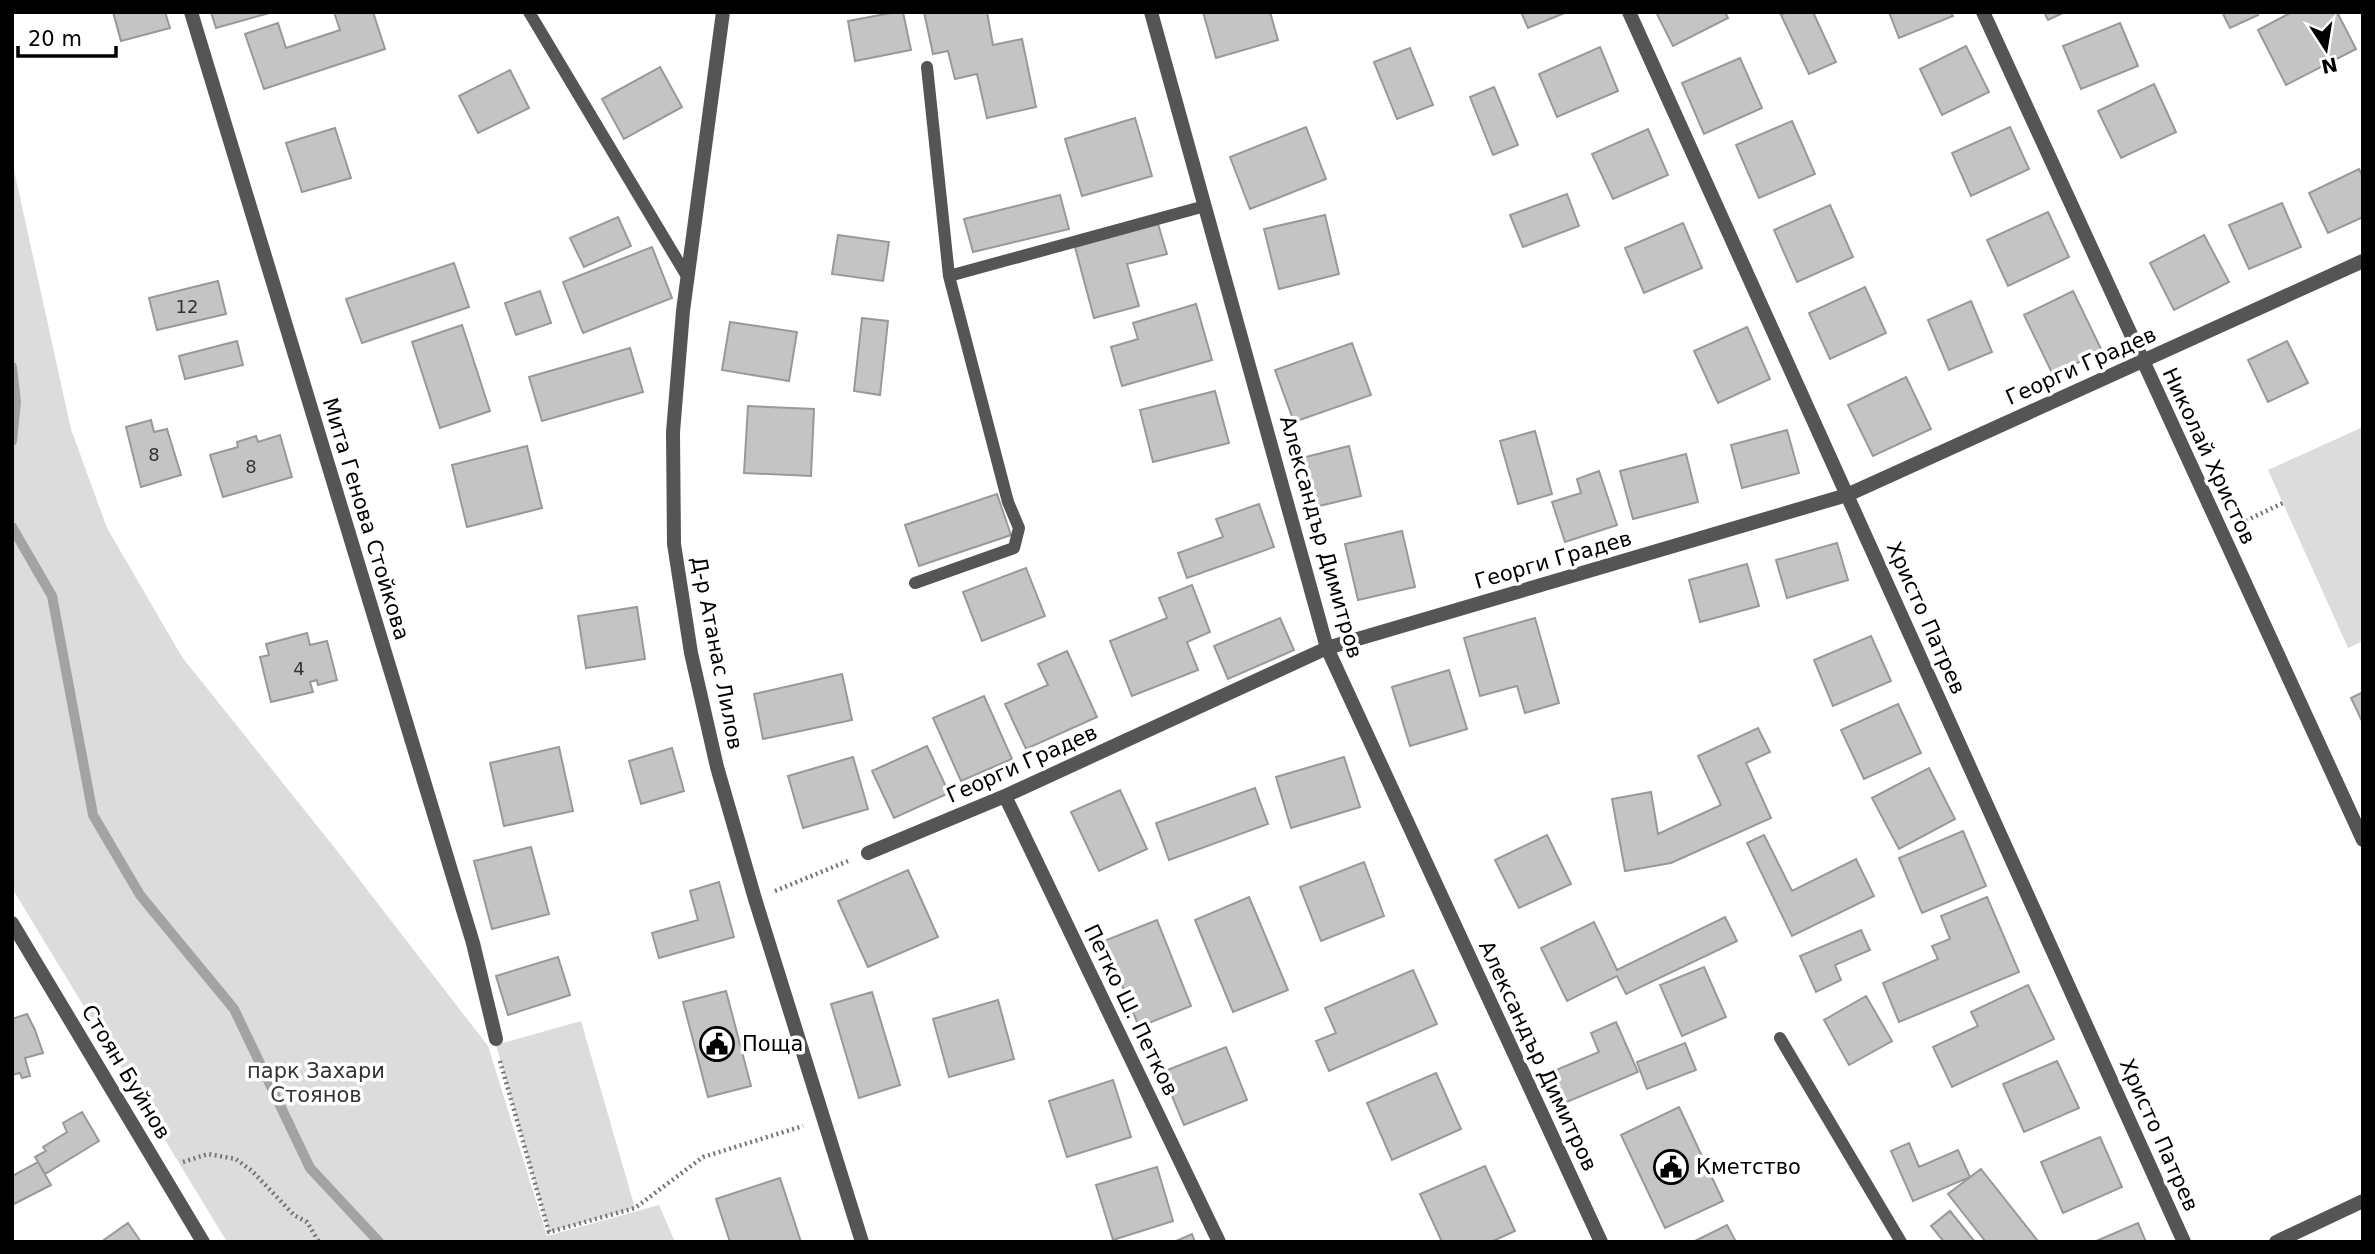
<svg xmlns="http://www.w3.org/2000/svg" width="2375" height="1254" viewBox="0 0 2375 1254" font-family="'DejaVu Sans',sans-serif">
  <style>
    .green { fill: #dcdcdc }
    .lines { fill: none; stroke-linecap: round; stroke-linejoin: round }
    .stream { stroke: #a3a3a3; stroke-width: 10 }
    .building { fill: #c4c4c4; stroke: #999; stroke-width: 2 }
    .path { stroke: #777; stroke-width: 4.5; stroke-dasharray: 2 3.5; stroke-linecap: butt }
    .service { stroke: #555; stroke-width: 12 }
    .minor { stroke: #555; stroke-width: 14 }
    .labels { text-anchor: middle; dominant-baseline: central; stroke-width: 7; stroke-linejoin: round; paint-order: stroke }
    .number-label { font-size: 18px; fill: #313131 }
    .street-label { font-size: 21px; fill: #000; stroke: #fff }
    .poi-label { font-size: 21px; fill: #000; stroke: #fff; text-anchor: start }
    .park-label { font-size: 21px; fill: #333; stroke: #fff }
  </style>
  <rect width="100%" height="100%" fill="#fff"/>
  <path class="green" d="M12,161L71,429L107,528L182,657L338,852L488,1046L547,1236L659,1205L675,1242H227L12,888Z
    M2363,427V641L2348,648L2268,470Z
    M581,1021L635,1208L549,1232L496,1045Z"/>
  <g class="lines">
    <path class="stream" d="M12,367L16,402L12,441
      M12,527L52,596L93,815L140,895L234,1009L310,1168L379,1242"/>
  </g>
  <path class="building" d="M113,12H165L170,28L121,41Z
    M211,12H273L216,28Z
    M334,12H373L385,49L264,89L245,34L278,23L286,48L340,30Z
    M896,12H903L911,50L855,61L848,21Z
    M924,12H987L993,45L1022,39L1036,107L987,118L977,74L955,79L948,51L933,54Z
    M1203,12H1270L1278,40L1216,58Z
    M1521,12H1567L1528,28Z
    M1656,12H1725L1728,18L1673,46Z
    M1787,12H1813L1836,62L1809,74L1781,15Z
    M1889,12H1951L1953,16L1899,38Z
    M2044,12H2065L2048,20Z
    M2222,12H2256L2258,15L2230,28Z
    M2292,12H2337L2356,49L2286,85L2258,30Z
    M2120,23L2138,66L2081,89L2063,46Z
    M1966,46L1989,92L1942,115L1920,69Z
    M1600,47L1618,91L1557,117L1539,74Z
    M1410,48L1433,105L1397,119L1374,62Z
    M1740,58L1762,108L1704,134L1682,83Z
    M660,67L682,107L624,139L602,99Z
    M510,70L529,108L478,133L459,96Z
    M2154,84L2176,132L2121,158L2098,111Z
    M1494,87L1518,145L1493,155L1470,97Z
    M1135,118L1152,176L1082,196L1065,139Z
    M1792,121L1815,174L1759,198L1736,145Z
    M1306,127L1326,179L1250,209L1230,157Z
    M2010,127L2029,169L1971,196L1952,153Z
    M335,128L351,178L302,192L286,143Z
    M1648,129L1668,175L1613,199L1592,154Z
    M2359,169L2363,177V217L2328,233L2309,193Z
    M1567,194L1579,226L1523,247L1510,215Z
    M1060,195L1069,229L973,252L964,219Z
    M2282,203L2301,247L2249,269L2229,225Z
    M1830,205L1853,257L1797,282L1774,230Z
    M2048,212L2069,257L2008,286L1987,240Z
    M1325,215L1339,274L1279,289L1264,229Z
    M618,217L631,246L584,267L570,238Z
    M1683,223L1702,268L1644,293L1625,248Z
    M1158,224L1167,254L1127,264L1139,306L1094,318L1075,247Z
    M838,235L889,242L883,281L832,274Z
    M2204,235L2229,282L2174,310L2150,263Z
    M652,247L672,298L583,333L563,282Z
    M454,263L469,307L362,343L346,299Z
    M218,281L226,314L157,330L149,298Z
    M1865,287L1886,333L1830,359L1809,313Z
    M540,291L551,323L516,335L505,303Z
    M2073,291L2102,351L2053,375L2024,315Z
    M1971,301L1992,352L1949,370L1928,320Z
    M1196,304L1212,360L1122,386L1111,347L1138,339L1133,323Z
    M862,318L888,321L880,395L854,391Z
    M730,322L797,332L789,381L722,370Z
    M462,325L490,411L440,428L412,342Z
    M1747,327L1770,379L1718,403L1694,351Z
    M237,341L243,365L185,379L179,356Z
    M2287,341L2308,383L2268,402L2248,360Z
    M1352,343L1371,395L1294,422L1275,370Z
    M630,348L643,392L542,421L529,377Z
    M1906,377L1931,429L1873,456L1848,405Z
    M1215,391L1229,443L1153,462L1140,410Z
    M748,406L814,409L811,476L744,473Z
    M151,420L154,432L167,429L181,475L141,487L126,427Z
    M1787,430L1799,473L1742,488L1731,445Z
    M1535,431L1552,494L1518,504L1500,441Z
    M280,435L292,477L223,497L210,455L238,447L237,442L256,436L258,442Z
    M527,446L542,508L467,527L452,465Z
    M1349,446L1361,496L1315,507L1302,458Z
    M1686,454L1698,502L1633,519L1620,471Z
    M1599,471L1617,525L1565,542L1552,502L1581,493L1577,479Z
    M997,494L1011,535L919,566L905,525Z
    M1259,504L1274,547L1187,578L1178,553L1223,537L1216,519Z
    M1402,531L1415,587L1358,600L1345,544Z
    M1837,543L1848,580L1787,598L1776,560Z
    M1747,564L1759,606L1700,622L1689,580Z
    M1026,568L1045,616L982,641L963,592Z
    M1192,585L1210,632L1187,642L1198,670L1132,696L1110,641L1167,618L1159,598Z
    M637,607L645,659L586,668L578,616Z
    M1280,618L1294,650L1228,679L1214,646Z
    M1535,618L1559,703L1525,713L1517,686L1480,696L1464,638Z
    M307,633L310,645L327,641L337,680L318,685L317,680L310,682L313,692L271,702L260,657L269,655L266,644Z
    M1871,636L1891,681L1833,706L1814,660Z
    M1067,651L1097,717L1026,749L1005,704L1048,685L1038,664Z
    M1449,670L1467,729L1410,746L1392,687Z
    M842,674L852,720L763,739L754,694Z
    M2363,692V721H2362L2351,698Z
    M984,696L1012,759L961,781L933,718Z
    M1898,704L1921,753L1864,779L1841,730Z
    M1758,728L1770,752L1746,763L1771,818L1671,863L1625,871L1612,799L1651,792L1658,834L1721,805L1698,756Z
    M927,746L949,793L894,818L872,771Z
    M559,747L573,811L504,826L490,763Z
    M672,748L684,791L641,804L629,761Z
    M853,757L868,809L803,828L788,776Z
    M1344,757L1360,807L1291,828L1276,777Z
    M1929,768L1955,819L1899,849L1872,798Z
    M1255,788L1268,824L1169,860L1156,823Z
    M1120,790L1147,849L1099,871L1071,812Z
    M1963,831L1986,886L1922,913L1899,858Z
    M1547,835L1571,884L1519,908L1495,860Z
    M1764,835L1792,891L1856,859L1874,896L1792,936L1747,843Z
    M531,847L549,914L492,929L474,861Z
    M1364,862L1384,916L1321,941L1300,887Z
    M908,870L938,937L868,967L838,901Z
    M719,882L734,937L659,958L652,933L698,920L690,891Z
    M1249,897L1288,990L1233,1012L1195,920Z
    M1987,897L2019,972L1899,1022L1883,983L1938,959L1932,946L1950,939L1941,916Z
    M1725,917L1737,941L1626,994L1617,976L1567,1001L1541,948L1594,922L1617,970Z
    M1157,920L1191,1006L1139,1027L1104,941Z
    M1861,930L1870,950L1835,965L1841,980L1816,992L1800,956Z
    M558,957L570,995L508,1015L496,976Z
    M1704,967L1726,1017L1682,1036L1660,985Z
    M1413,970L1437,1024L1329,1071L1316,1041L1336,1033L1325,1008Z
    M2028,985L2054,1039L1952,1087L1933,1047L1978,1026L1971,1012Z
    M726,991L751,1086L708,1097L683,1002Z
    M872,992L900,1085L859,1098L831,1004Z
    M1866,996L1892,1041L1849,1065L1824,1020Z
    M998,1000L1014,1059L949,1077L933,1019Z
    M27,1014L35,1030L43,1053L25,1058L30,1076L22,1078L20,1073L12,1075V1019Z
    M1616,1022L1638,1072L1562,1104L1549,1073L1599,1052L1591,1033Z
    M1685,1043L1696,1070L1647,1089L1637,1062Z
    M1226,1047L1247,1100L1184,1125L1162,1072Z
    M2057,1061L2079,1108L2024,1132L2003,1084Z
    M1436,1073L1461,1129L1392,1160L1367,1103Z
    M1113,1080L1131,1137L1067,1157L1049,1101Z
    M1679,1107L1723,1201L1665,1228L1621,1135Z
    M82,1112L99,1141L45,1174L35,1157L46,1151L43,1147L67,1132L63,1123Z
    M2100,1137L2122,1187L2063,1213L2041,1162Z
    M1909,1143L1919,1167L1958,1150L1970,1177L1913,1201L1891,1151Z
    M38,1162L51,1185L12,1205V1176Z
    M1485,1166L1515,1231L1491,1242H1442L1420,1194Z
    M1157,1167L1173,1221L1113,1240L1096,1185Z
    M1981,1169L2037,1240L2035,1242H1986L1948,1194Z
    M780,1178L801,1242H730L716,1199Z
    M1950,1211L1975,1242H1944L1931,1226Z
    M128,1223L141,1242H101Z
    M2138,1223L2146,1242H2094Z
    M1727,1225L1736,1242H1693Z
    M1192,1234L1195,1242H1174Z"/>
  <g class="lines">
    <path class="path" d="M2241,523L2283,503
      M775,891L848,861
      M500,1061L549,1232L635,1208L703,1157L803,1126
      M183,1162L208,1154L236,1159L252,1171L294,1215L307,1222L319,1242"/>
    <path class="service" d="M529,12L688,278
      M949,276L1205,206
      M915,583L1014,548L1019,528L1008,502L949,276L927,67
      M1780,1038L1901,1242"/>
    <path class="minor" d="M191,12L473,943L496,1039
      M723,12L683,311L673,432L674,544L691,653L717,767L755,899L862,1242
      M1151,12L1327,648L1601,1242
      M1629,12L2184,1242
      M1983,12L2363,840
      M1005,796L1219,1242
      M868,853L1005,796L1327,648L1847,495L2363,261
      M12,923L203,1242
      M2276,1242L2363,1201"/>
  </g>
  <defs>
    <g id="civic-ring" transform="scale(1.75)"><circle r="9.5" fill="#fff" stroke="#000" stroke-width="1.5"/><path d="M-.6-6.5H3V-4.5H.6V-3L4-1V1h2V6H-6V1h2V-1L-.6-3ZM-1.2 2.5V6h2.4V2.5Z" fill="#000"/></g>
  </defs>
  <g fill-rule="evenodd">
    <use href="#civic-ring" x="717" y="1044"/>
    <use href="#civic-ring" x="1671" y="1167"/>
  </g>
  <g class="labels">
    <g class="number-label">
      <text x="187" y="306">12</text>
      <text x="154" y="454">8</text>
      <text x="251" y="466">8</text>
      <text x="299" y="668">4</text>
    </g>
    <g class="street-label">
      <text transform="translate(2081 366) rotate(-24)">Георги Градев</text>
      <text transform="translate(2209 456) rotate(65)">Николай Христов</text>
      <text transform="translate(366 519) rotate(73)">Мита Генова Стойкова</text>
      <text transform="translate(1321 537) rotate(74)">Александър Димитров</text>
      <text transform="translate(1553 560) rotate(-16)">Георги Градев</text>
      <text transform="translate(1926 618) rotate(66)">Христо Патрев</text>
      <text transform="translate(717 653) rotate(79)">Д-р Атанас Лилов</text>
      <text transform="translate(1022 764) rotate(-24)">Георги Градев</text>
      <text transform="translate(1131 1010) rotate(64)">Петко Ш. Петков</text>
      <text transform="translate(1538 1056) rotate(65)">Александър Димитров</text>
      <text transform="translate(126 1072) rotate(59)">Стоян Буйнов</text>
      <text transform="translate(2159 1135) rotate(66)">Христо Патрев</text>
    </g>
    <g class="poi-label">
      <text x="742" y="1044">Поща</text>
      <text x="1696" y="1167">Кметство</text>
    </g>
    <g class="park-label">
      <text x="316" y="1071">парк Захари<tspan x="316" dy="24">Стоянов</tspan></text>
    </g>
  </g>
  <rect width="2375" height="1254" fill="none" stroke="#000000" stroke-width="28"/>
  <g transform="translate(2326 49) rotate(168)" stroke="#ffffff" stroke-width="5" paint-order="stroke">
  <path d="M0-5L12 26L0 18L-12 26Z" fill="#000000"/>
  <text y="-10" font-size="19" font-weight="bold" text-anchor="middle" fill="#000000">N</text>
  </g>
  <path d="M18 46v10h98v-10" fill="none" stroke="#000000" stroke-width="3.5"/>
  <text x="28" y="46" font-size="21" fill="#000000" stroke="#ffffff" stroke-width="5" paint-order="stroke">20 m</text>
</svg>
